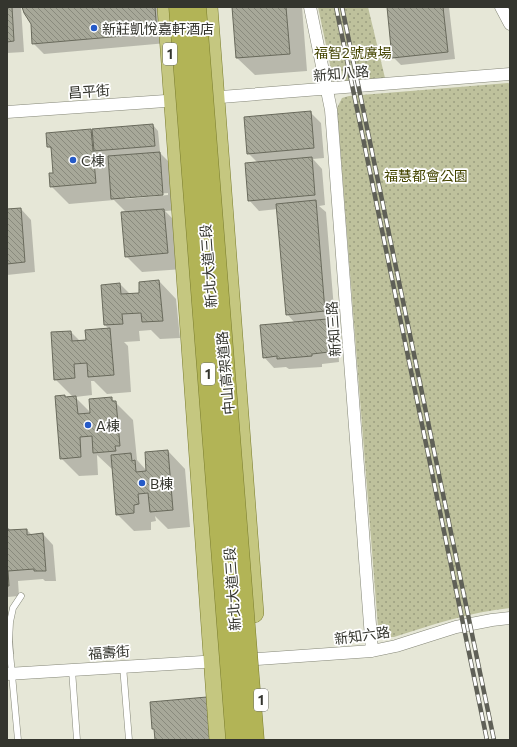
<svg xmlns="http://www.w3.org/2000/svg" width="517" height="747" viewBox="0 0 517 747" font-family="Commissioner,'Noto Sans TC',sans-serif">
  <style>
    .park { fill: url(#park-dots) }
    .shadow { fill: #0003; fill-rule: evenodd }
    .building { fill: url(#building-back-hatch); stroke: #696a5c }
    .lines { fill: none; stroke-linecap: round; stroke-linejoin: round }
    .service-casing { stroke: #848677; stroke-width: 7 }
    .minor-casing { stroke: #848677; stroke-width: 13 }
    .primary-casing { stroke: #797c2d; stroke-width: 20 }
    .service { stroke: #fff; stroke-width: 6 }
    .minor { stroke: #fff; stroke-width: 12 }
    .primary { stroke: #c5c780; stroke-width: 19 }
    .rail-casing { stroke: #5f6057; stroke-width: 4.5 }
    .rail { stroke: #fff; stroke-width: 3; stroke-dasharray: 9; stroke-linecap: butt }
    .trunk-bridge-casing { stroke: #797c2d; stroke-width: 21; stroke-linecap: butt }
    .trunk-bridge { stroke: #b2b456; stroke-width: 20 }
    .poi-dot { fill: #255ac8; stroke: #fff; stroke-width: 1.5 }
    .labels { text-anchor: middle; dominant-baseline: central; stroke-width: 3.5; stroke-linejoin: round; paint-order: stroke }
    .shield { fill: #fff; stroke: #71726d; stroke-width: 1 }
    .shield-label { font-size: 13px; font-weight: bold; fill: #34352e }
    .poi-label { font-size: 14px; fill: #34352e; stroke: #fff; text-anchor: start }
    .park-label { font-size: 14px; fill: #444500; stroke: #fff }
    .street-label { font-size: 14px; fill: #34352e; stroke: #fff }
  </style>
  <defs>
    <pattern id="park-dots" width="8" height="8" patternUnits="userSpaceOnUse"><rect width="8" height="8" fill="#bec19c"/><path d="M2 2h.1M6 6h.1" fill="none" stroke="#9b9e80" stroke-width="1.8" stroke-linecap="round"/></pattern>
    <pattern id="building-back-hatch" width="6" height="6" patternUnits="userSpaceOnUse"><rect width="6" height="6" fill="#a7a899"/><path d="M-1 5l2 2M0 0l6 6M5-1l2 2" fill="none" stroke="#898a7d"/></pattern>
  </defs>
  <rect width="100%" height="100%" fill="#e6e7d7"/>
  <path class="park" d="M318,7H368L385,78L334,83Z
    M508,83L510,84V608C470,612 432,625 394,637C385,637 381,635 378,627L337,108L342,98L349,96Z"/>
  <path class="shadow" d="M7,7H21L24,52L7,53Z
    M23,7H164L167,43L44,54L33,43L32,23Z
    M233,7H302L307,71L255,75L237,58Z
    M388,7H449L455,59L401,65L393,57Z
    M310,112L321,123L324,158L313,159L322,169L325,205L319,206L326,212L335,321L328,322L337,331L339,362L322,364V367L289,369L286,367L274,368L264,357L295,323L287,314L278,209L259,211L249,200L258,163L248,153Z
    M153,125L158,131L160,152H159L176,169L179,210L165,211L180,226L183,269L142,272L126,256L127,213L114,200L69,204L51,186L54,174L53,151L48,146L91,130L94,133ZM168,193V195L125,199V197Z
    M21,209L31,220L35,272L7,275V210Z
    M159,281L176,299L180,338L160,339L151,330L139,331L140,341L124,342L128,346L131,392L107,394L94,381H91L92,395L75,397L91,413L111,398L133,420L137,460L147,471L168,451L185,469L190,527L168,529L155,516L156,521L151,522V530L134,531L117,514L113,470L97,455L98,475L79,476L61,458L56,397L65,396L67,398H74L55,379L71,332L80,341H87L109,329L105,325L102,286L120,284L130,294H141Z
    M7,527L12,531L27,530L32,535L43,534L53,545L56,581H45L43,579L18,581L19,596L7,597Z
    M7,614L11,618L14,654H7Z"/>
  <path class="building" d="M7,7H12L14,41L7,42Z
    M22,7H155L157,33L32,44L31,24L24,13Z
    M232,7H286L290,54L236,58Z
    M387,7H443L448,52L392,58Z
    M311,111L314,148L247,154L244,117Z
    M153,124L155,146L94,151L92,129Z
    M91,129L96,183L50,187L49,173H53L51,147H47L46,133Z
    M160,152L163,195L111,199L108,156Z
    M312,157L315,195L248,201L245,163Z
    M316,200L325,311L286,315L276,204Z
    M21,208L25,262L7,264V209Z
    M164,209L168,253L125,257L121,212Z
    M159,280L163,321L142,322L141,313L122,314L123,324L104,325L101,285L120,283L121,294L139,293V282Z
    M327,319L329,352L312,354V356L277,359V356L263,358L260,325Z
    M110,328L114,375L88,377L87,363L74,364L75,378L54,380L51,332L71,331L72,341L86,340L85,330Z
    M65,395V397L76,396L78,414L90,413L89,399L112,397V401H116L120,446H115L116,451L93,453L92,436L80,437L81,457L60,459L55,396Z
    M168,450L173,510L150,512L148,493L138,494L139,504L134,505V513L116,515L111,455L131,453L132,461L135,460L136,472L146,471L145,452Z
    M7,526L8,530L27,529V535L43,533L46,571H34V569L8,571L9,586H7Z
    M207,697L210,740H155L154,729H152L150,702Z"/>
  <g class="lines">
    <g class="service-casing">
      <path id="service" d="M123,666L129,740
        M72,670L77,740
        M18,740L9,642L10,622L13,608L21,596"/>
    </g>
    <g class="minor-casing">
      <path id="minor" d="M310,7L331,110L372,651
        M501,7L510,24
        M208,98L510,74
        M7,112L180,100
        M242,660L372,651L396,646L456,627L492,620L510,618
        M7,674L219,661"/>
    </g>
    <g class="primary-casing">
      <path id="primary" d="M167,7L219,740
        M208,7L254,613"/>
    </g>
    <use href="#service" class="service"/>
    <use href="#minor" class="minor"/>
    <use href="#primary" class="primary"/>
    <g class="rail-casing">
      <path id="rail" d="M336,7L487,740
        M342,7L494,740"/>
    </g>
    <use href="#rail" class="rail"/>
    <g class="trunk-bridge-casing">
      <path id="trunk-bridge" d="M179,7L236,740
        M196,7L254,740"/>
    </g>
    <use href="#trunk-bridge" class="trunk-bridge"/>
  </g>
  <g class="poi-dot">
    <circle cx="94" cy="28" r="4"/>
    <circle cx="73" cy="160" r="4"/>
    <circle cx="88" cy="425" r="4"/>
    <circle cx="142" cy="483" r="4"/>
  </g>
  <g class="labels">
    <g class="shield">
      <rect x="163" y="43" width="14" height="22" rx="3"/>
      <rect x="201" y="363" width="14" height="22" rx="3"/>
      <rect x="254" y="689" width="14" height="22" rx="3"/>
    </g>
    <g class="shield-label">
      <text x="170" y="54">1</text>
      <text x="208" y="374">1</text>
      <text x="261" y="700">1</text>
    </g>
    <g class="poi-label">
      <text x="102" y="28">新莊凱悅嘉軒酒店</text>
      <text x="81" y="160">C棟</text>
      <text x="96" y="425">A棟</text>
      <text x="150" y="483">B棟</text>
    </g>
    <g class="park-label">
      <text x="353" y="52">福智2號廣場</text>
      <text x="426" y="175">福慧都會公園</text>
    </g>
    <g class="street-label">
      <text transform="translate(341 73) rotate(-5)">新知八路</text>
      <text transform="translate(89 91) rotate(-4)">昌平街</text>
      <text transform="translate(208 266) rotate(-94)">新北大道三段</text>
      <text transform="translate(333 329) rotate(-94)">新知三路</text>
      <text transform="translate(225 373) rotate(-95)">中山高架道路</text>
      <text transform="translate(232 589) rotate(-94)">新北大道三段</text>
      <text transform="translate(362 635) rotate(-8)">新知六路</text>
      <text transform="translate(109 652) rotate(-4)">福壽街</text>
    </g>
  </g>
  <rect width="517" height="747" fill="none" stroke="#34352e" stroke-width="16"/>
</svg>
